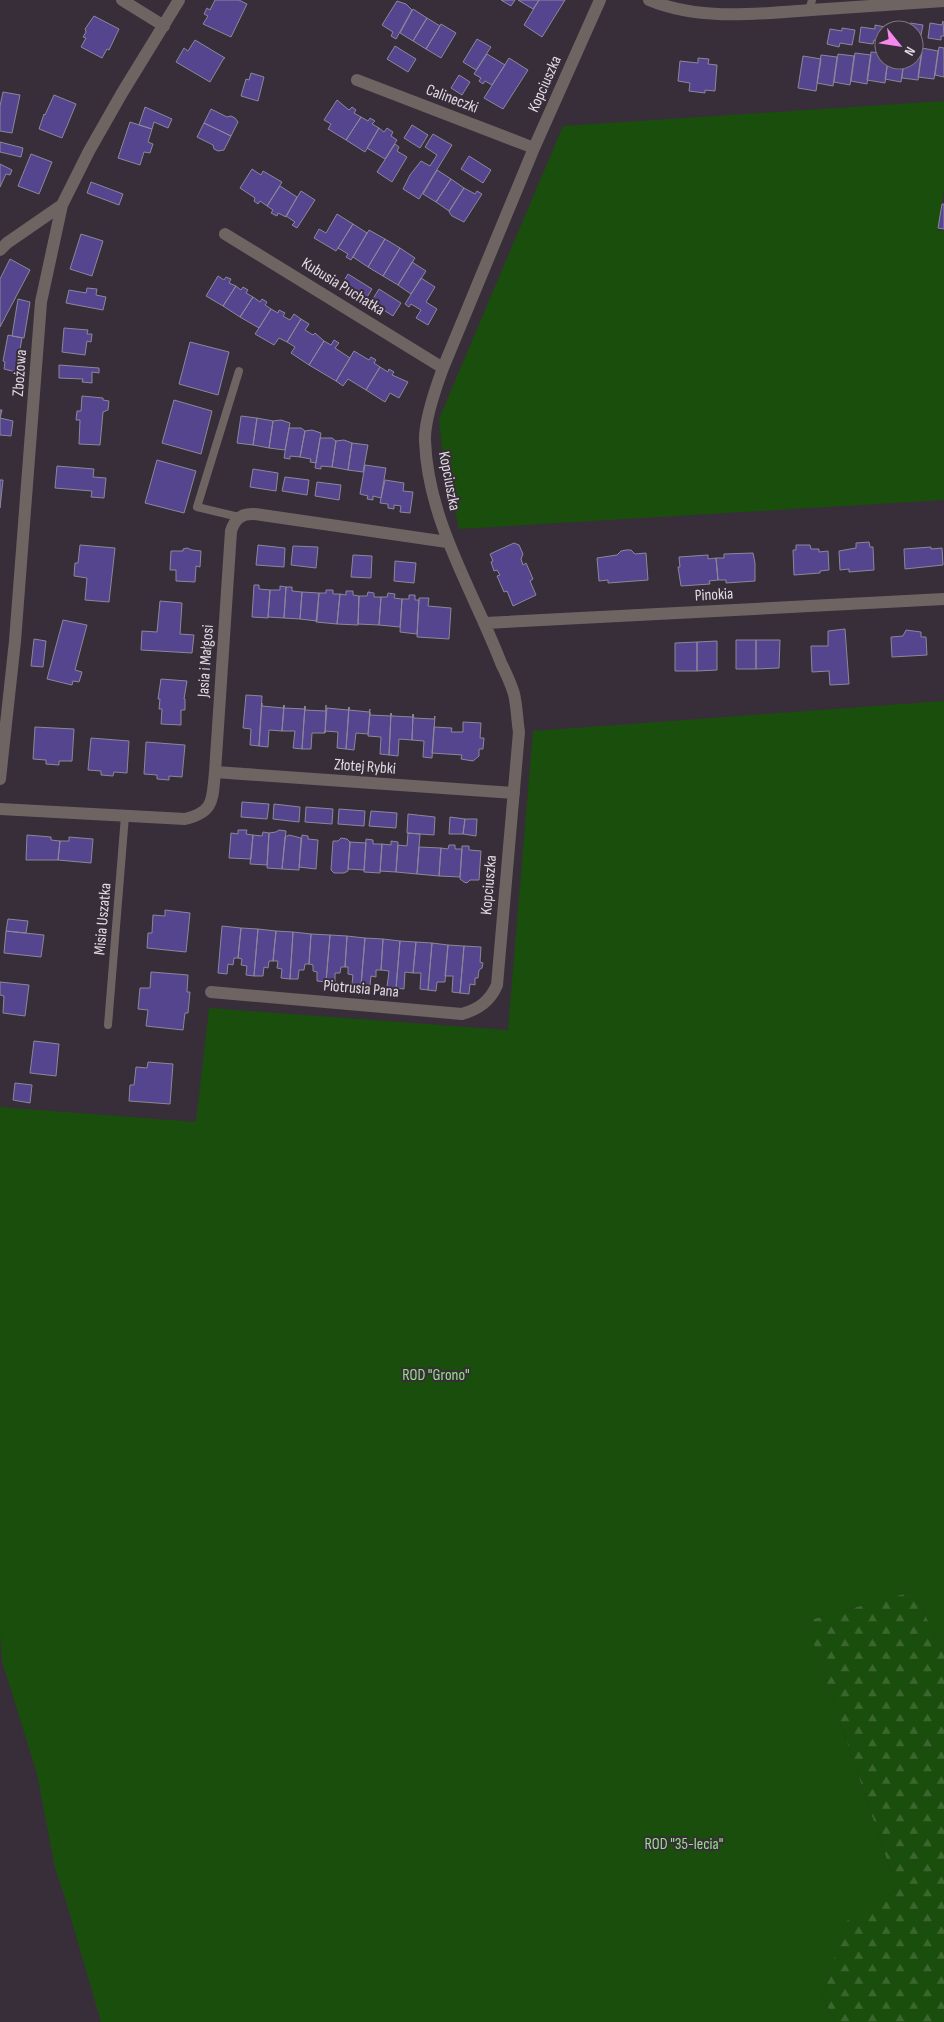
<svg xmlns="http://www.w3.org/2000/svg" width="944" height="2022" viewBox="0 0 944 2022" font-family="'Sofia Sans Condensed',sans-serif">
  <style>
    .forest { fill: url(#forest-firs) }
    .garden { fill: #1a4e0c }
    .building { fill: #55458f; stroke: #8a8899 }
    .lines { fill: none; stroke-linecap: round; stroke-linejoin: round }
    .service { stroke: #6e6563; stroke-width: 8 }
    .minor { stroke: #6e6563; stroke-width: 12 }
    .labels { text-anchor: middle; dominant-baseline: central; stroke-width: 4; stroke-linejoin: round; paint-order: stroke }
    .street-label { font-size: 16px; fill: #e1dae2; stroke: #382e3a }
    .park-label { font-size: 16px; fill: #95e284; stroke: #382e3a }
  </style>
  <defs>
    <pattern id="forest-firs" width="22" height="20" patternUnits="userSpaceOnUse" patternTransform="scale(1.25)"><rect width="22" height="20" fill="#1a4e0c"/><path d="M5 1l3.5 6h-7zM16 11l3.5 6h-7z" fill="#3b672f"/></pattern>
  </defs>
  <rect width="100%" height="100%" fill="#382e3a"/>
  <path class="forest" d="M914,1591L944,1655V2022H834L823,1996L845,1921L897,1890L806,1621Z"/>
  <path class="garden" d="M944,101V190L938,231H944V500L459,529L443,457L439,419L563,126Z
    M944,701V1655L914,1591L806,1621L897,1890L845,1922L823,1996L834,2022H101L65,1898L55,1868L37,1774L2,1661L0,1634V1107L196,1122L209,1008L508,1030L533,731Z"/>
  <path class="building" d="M215,0H239L247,4L231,37L203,24L208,16L204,14L207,8L210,10Z
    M501,0H515L511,6Z
    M518,0H539L533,9Z
    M539,0H565L542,37L524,25Z
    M397,1L406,4L412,10L396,39L391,36L393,32L382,25Z
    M413,9L427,18L413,41L400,33Z
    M94,16L119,29L109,50L107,49L102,58L81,47L86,38L83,37L86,32L85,29Z
    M427,18L440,26L426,49L413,41Z
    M943,21L944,36H941V40L928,38L930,23L942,25Z
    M910,23L923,25L920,40L914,39V30H897L898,25L909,27Z
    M441,24L456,33L441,58L426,49Z
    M875,25L890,28L889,30H884V42L874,40L873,44L859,42L861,27L875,29Z
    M842,28L855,30L852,45L840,43L839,47L827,44L830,29L842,31Z
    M477,39L491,47L476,70L463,62Z
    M195,40L225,58H224L210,82L176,62L184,48L188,51Z
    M395,46L416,59L408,72L387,59Z
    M939,47L944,48V77L935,75Z
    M922,48L938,51L934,79L918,77Z
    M914,51L922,52L918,80L902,78L904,60H914Z
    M871,52L884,53V60H888L885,83L867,80Z
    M855,53L871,55L867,84L851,81Z
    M487,54L505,65L492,85L485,81L483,84L479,81L481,78L474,74Z
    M838,54L854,56L850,85L834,82Z
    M821,55L837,57L833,86L817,83Z
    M803,56L821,59L816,91L798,88Z
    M509,58L528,70L503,109L484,98Z
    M698,58L709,59L708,64L717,65L715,91L705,90V93L689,91L690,83L678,81L680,61L698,63Z
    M888,60H904L901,82L885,79Z
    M251,73L264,77L258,101L241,96L246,79L249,80Z
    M459,75L470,82L462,95L451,88Z
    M3,92L20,95L12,133L0,131V106Z
    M54,95L76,104L62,138L39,129L44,114L45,115Z
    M337,100L349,110L352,107L356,110L354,113L361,117L346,140L328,129L331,124L324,120Z
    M145,107L172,119L168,128L154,122L152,129L139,125Z
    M211,109L227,117L231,116L235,118L238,122L231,136L204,123Z
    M361,117L368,121L370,118L375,121L372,124L379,128L365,152L346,140Z
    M130,122L152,129L148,142L153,144L150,153L144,152L140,165L118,158Z
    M204,123L231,136L224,150L218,151L214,149L213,145L197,137Z
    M412,125L428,135L420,148L404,138Z
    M379,128L384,132L387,128L393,132L391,136L397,140L385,159L367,148Z
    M433,134L452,145L419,199L403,189L410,175L421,161L430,166L437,155L425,147Z
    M0,142L23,148L21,157L0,152Z
    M395,144L399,147L397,151L407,157L392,182L377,172Z
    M31,154L52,162L39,194L18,186Z
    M469,156L491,170L483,183L461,169Z
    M0,164L12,170L10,175L6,174L0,187Z
    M252,169L261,175L263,171L282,182L267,206L260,201L258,204L254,201L255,198L240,188Z
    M437,170L451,179L436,202L423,194Z
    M451,179L464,188L449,211L436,202Z
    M91,182L123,194L119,205L87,193Z
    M280,186L297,197L286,217L278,213L277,216L271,213L273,210L267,206Z
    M464,188L475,194L477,191L482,194L464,222L452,216L449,212Z
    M301,191L315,200L297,228L292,225L295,222L286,216Z
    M942,204H944V229L938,228Z
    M337,214L353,224L336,251L314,238L319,229L326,233Z
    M353,224L367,233L351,260L346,257L348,254L338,248Z
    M369,230L385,239L368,267L353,257Z
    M81,234L103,241L92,276L70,269Z
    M385,239L400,248L383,276L368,267Z
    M400,248L415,258L398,285L383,276Z
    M10,259L30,270L0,327V279Z
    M412,262L426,271L411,294L398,285Z
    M348,274L372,289L364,302L340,287Z
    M218,276L224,280L226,277L231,279L229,283L236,286L223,306L206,296Z
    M421,278L435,287L426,302L437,309L428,325L416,318L421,310L411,304L409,307L405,304Z
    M236,286L241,290L243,287L248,290L246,293L253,297L240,317L223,306Z
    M87,288L97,289L96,295L106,297L103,310L66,303L69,290L86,293Z
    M379,289L401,303L393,316L371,302Z
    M253,297L260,302L262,299L267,302L265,305L271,309L259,328L240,317Z
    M18,299L30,302L24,338L12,336Z
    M271,309L278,313L279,310L285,313L283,316L290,320L294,314L301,319L287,342L279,338L274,345L255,334Z
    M301,319L309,324L305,330L313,335L315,333L324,341L309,365L291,353L295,347L287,342Z
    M64,328L88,330L87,334H92L91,342L87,341L85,355L62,352Z
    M8,335L22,338L16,372L4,369L5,362L3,361Z
    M334,340L339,343L335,348L350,358L336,381L309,365L324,341L331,345Z
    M190,342L229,352L218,395L179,384Z
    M354,351L369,360L371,357L376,360L374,363L380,367L366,390L348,379L343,386L336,381Z
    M59,365L99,368V373L92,372V383L82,382L83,379L59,378Z
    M380,367L388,372L389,369L394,372L392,375L408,382L399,398L390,393L385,402L366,390Z
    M82,396L103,398V400L109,401L108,410L103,412L100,445L79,444L80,420H76L77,411H81Z
    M174,400L212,411L201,454L162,443Z
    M0,410H2L0,418L13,421L11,436L0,435Z
    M241,416L257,418L253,445L237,443Z
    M257,418L273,421L269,448L253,445Z
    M281,420L290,423L285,450L269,448L273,421Z
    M289,428H301L305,431L300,457L290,456V459L284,458Z
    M312,430L321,433L316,463L310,462L311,459L300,457L305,431Z
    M320,438H332L336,441L332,467L321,466V469L315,468Z
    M344,440L352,443L348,470L332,467L336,441Z
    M352,443L368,445L363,472L348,470Z
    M157,460L196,471L184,513L145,503Z
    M365,465L386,468L381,498L373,496V500L367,499L368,496L360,494Z
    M57,466L94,469L93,477L106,478L104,498L91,497L92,491L55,488Z
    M253,469L278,473L276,491L250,487Z
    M285,477L309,480L307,495L282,491Z
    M0,480H3L0,508Z
    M385,480L404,483L403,491L413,492L410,513L400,512L401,506L394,505V509L388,508V504L380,503Z
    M317,482L341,485L339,500L315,496Z
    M869,542L870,547H873L874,570L849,572V569L840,570L839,551L856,548V543Z
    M514,543L519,545L523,554L521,559L523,565L526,563L533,579L530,581L536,595L513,606L507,591L504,592L497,576L500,575L497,570L494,571L491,562L493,561L490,554Z
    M80,545L115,548L109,602L85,600L87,578L74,576L75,563H78Z
    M258,545L285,548L284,567L256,565Z
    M796,545H810L811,549H819V552L828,551L829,570L820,571V573L794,575L793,550H796Z
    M293,546L318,547L316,568L291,565Z
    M931,547V549L942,548L943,565L905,569L904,549Z
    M187,548L192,550L201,551L200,567L196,566L195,582L176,581V570H170L171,551H183V549Z
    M626,550H631L635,554L646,553L648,580L608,583V580L599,581L597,558L617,555L621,551Z
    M753,553L755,563V581L726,583V580H718L716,558H724V554Z
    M353,555L372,556L371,578L351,577Z
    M708,555V559L716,558L718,580L709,581L710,584L681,586L678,567H680L679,557Z
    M395,561L416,563L414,583L394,581Z
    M254,585H259V589L270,590L268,618L252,617Z
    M280,586L286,587L284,618L268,617L270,590H280Z
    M286,587H292V591L302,592L300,619L284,618Z
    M326,590H333V594H340L337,624L316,622L319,593H326Z
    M346,591H353V595L359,596L358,625L337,624L340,594L346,595Z
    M302,592L319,593L317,621L300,619Z
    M368,592L374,593V597H381L379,625L358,624L359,596H367Z
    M388,593L395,594L394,598L402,599L400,627L379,625L381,597H387Z
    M409,595H415V600H419L417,634L400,632L402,599H409Z
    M419,598H429L428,606L451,608L449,639L417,637Z
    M160,601L182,603L180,634L194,635L192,653L141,650L142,631L157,632Z
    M63,620L87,625L75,670L82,672L79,682L73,681L72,685L47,679Z
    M845,629L849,684L830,685L829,671L812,672L811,646H828V631Z
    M906,630L921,632V637H926L927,655L892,657L891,637L903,636Z
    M34,639L46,641L43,667L31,666Z
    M736,640H756V669H736Z
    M756,640H780L779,668L756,669Z
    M717,641V670L697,671V642Z
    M697,642V671H675V643Z
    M161,679L187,681L184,699H185V710H181V725L161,724L162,709H159L160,699H158Z
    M246,695L262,696L259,746L250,745L251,729L243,728Z
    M262,703V706L283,708L284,705L282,731L269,730L268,747L259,746Z
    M284,705V708L305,709V706L302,749L293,748L295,731H282Z
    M326,705L325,733H312L311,749H302L305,706V710L326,711Z
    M349,707V710L369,712L370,709L368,734L356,733L354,750L346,749Z
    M349,707L346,749L337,748L338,732L325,731V733L327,708L348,710Z
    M370,712V715L391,716V713L389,755L380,754L381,737L368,736Z
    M391,713L392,716L413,717V714L412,740L399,739L398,756L389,755Z
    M413,714L414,718L434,719L435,716L432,758L423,757L424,741L412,740Z
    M463,722L481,723L480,738H484L483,749H479V756L473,761L461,759L462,755L432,753L434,727L452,728L451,732H463Z
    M35,727L74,729L72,761H59V765L46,764V760L33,759Z
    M91,738L129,741L127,773L114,772L113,776L101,775V771L88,770Z
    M146,742L185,745L182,777L169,776V780L157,779V775L144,774Z
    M242,802L269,804L267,819L241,817Z
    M274,804L300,807L299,822L273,819Z
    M306,807L333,809L332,824L305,822Z
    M339,809L365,811L364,826L338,824Z
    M371,811L397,813L396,828L369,826Z
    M408,814L435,817L434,835L407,833Z
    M450,817L465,819L463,834H449Z
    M465,819H477L476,836L463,834Z
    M238,830H247L246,834L253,835L251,859L229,858L231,833L238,834Z
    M279,830L286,831L282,869L267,868L269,833L276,832Z
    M263,832L269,833L267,865L250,864L253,835L262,836Z
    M408,833L420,834L417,874L396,872L398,845L407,846Z
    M27,835L51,837V840L60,841L58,860H26Z
    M289,835L301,838L299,870L282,869L285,837Z
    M302,835L308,836V839L318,840L316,869L299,867Z
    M69,837L93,839L91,863L58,860L60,841H69Z
    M341,838L347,839L350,842L348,871L344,873H334L331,870L333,841H338Z
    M366,839L373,840V844H382L380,873L364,872Z
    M391,841L398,842L396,872L380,871L382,844L391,845Z
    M350,842L366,843L364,870L348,869Z
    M449,845H455V849H462L460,877L439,876L441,848L448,849Z
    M462,846H469V850L481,851L479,880H470L467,883L464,882L460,879Z
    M419,847L441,848L439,876L417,874Z
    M165,910L190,913L186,952L147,948L148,933H152L153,915L165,916Z
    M8,919L28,921L26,933L6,931Z
    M222,926L241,928L238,958H234L233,965L228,964L227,974L218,973Z
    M241,928L258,929L254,976L246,975L247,966L241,965L242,959L238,958Z
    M258,929L276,931L273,961H269L268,968L264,967L263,976H254Z
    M6,931L44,935L41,957L4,953Z
    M276,931L293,932L290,979L281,978L282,969L277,968L278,961H273Z
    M293,932L311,934L309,964H305L304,970H299L298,979H290Z
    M311,934L330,935L326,982L317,981V972L313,971V965L309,964Z
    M330,935L347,936L345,967H341L340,973H335V983L326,982Z
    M347,936L365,938L361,985L352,984L353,975L348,974V967H345Z
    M365,938L383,939L381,970H376V977L371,976L370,986L361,985Z
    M383,939L400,941L396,988L387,987L389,971L381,970Z
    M400,941L416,942L413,973L405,972L404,989L396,988Z
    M416,942L432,943L428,990L420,989L421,973H413Z
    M432,943L448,945L445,982H437L436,991L428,990Z
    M448,945L464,946L460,993L452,992L453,976H445Z
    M464,946L481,947L480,962L483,963L482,968L479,970L478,978H475V985L470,984L469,994L460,993Z
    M151,972L188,975L187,992H190L188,1013H185L183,1030L146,1026L148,1010L138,1009L140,988H150Z
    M0,982L29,985L25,1016L3,1013L4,996L0,995Z
    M34,1041L59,1044L56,1076L30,1073Z
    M148,1062L173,1064L170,1104L129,1101L130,1085H134L136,1067L147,1068Z
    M15,1083L32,1085L30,1103L13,1100Z"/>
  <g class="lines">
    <path class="service" d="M809,10L812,0
      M239,371L197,507L239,517
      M108,1025L125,816"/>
    <path class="minor" d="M122,0L164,26
      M649,0C699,21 758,14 811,10C855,7 900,4 944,1
      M357,80L534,148
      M225,234L443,368
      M0,250L7,243L62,205
      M486,623L944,599
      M215,772L514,793
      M0,779L15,641L41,302L62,205L89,151L122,93L179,0
      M0,809L185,819C215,812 212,799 215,772L231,531C235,518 242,513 255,514L447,542
      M211,992L462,1014C479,1009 490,1001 497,985L519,732C517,720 517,706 514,694C511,684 506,673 501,663C473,590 428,521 425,441C424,421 436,387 443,368L534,148L600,0"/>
  </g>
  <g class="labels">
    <g class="street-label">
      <text transform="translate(545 84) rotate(-66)">Kopciuszka</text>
      <text transform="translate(452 99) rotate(21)">Calineczki</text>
      <text transform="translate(343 287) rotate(32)">Kubusia Puchatka</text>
      <text transform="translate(20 373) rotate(-86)">Zbożowa</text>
      <text transform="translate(449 481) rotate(79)">Kopciuszka</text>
      <text transform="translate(714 595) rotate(-3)">Pinokia</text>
      <text transform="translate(206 661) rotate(-86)">Jasia i Małgosi</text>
      <text transform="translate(365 767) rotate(4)">Złotej Rybki</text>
      <text transform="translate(489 885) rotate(-85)">Kopciuszka</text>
      <text transform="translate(103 919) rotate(-85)">Misia Uszatka</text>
      <text transform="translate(361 989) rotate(5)">Piotrusia Pana</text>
    </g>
    <g class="park-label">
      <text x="436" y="1375">ROD "Grono"</text>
      <text x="684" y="1844">ROD "35-lecia"</text>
    </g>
  </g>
  <g transform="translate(899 45) rotate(120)"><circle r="24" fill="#382e3a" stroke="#7c737d"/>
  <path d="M0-4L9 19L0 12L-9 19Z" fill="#f688ed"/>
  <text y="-8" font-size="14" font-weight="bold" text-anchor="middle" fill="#e1dae2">N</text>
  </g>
</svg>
